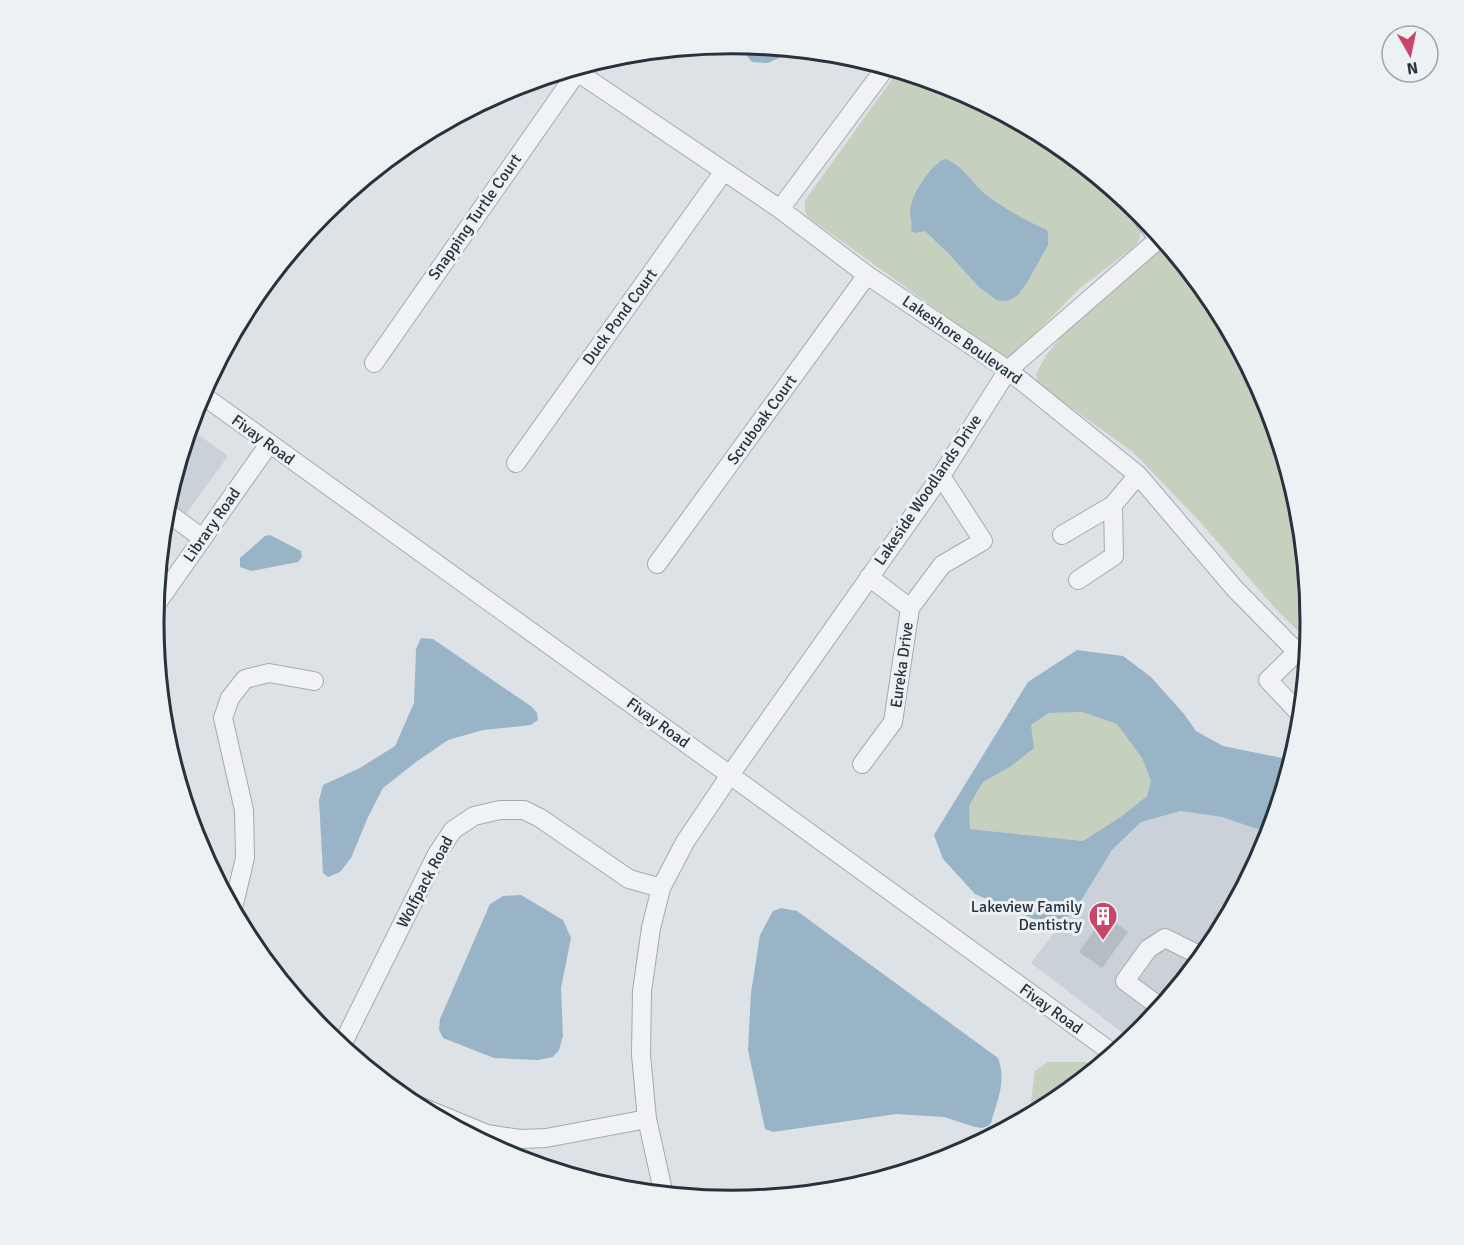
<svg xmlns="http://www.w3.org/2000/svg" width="1464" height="1245" viewBox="0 0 1464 1245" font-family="Signika,sans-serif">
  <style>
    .built { fill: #cbd1d8 }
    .green { fill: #c5d0bf }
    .water { fill: #99b4c6; fill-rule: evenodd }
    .building { fill: #b5bcc3 }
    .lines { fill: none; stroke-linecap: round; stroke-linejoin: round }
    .minor-casing { stroke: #a3aab1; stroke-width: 20 }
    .minor { stroke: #f0f2f5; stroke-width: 18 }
    .labels { text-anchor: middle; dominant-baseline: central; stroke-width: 6; stroke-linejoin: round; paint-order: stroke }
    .street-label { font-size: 16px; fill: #27323d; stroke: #ecf1f4 }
    .poi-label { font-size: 16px; fill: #27323d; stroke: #ecf1f4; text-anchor: end }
    .rim { fill: none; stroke: #27323d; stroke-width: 3 }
  </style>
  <rect width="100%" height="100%" fill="#dde2e7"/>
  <path class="built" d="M189,428L228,456L160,550L164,509Z
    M1181,811L1222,817L1260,830L1272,826L1267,844L1213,944L1141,1032L1132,1040L1031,963L1057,929L1079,904L1112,850L1141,822Z"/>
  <path class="green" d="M898,71L954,88L977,100L993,114L1007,116L1048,138L1050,144L1057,153L1073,157L1103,181L1140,227C1141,236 1140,240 1134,247L1079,289L1031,338L1007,360L808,217C804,211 804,206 806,199Z
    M1165,242L1214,301L1267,401L1300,510L1311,623L1309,642L1274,607L1202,524L1133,452L1038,384L1036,374L1047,354L1066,330Z
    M1082,712L1117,723L1142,758L1151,781L1147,796L1122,816L1083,841L970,829L969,806L983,782L1010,767L1031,725L1049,713Z
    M1048,1062H1086L1098,1068L1053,1104L1029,1117L1035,1071Z"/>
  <path class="water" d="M737,44L785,49L781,57L768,63L752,62Z
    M944,159C960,162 973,184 986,195C1005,209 1026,221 1047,230L1048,235V245L1028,281L1018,295L1007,301H998L979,287L949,254L925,231L915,233L911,231C913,222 910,219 910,211C911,195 930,166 944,159Z
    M270,535L301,551L302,557L298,562L251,571L240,567V558L265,536Z
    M421,638L433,639L532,707L537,713L538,720L531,725L483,730L448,740L416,762L383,788L368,817L351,858L340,872L328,877L323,873L319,800L323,785L360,768L395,746L414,703L416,649Z
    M1077,650L1123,656L1151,677L1184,714L1196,731L1223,746L1287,759L1291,764L1272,826L1260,830L1222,817L1181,811L1141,822L1112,850L1079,904L1057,929L975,894L943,859L934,835L1028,682ZM1082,712L1117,724L1142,758L1151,781L1147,796L1122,816L1083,841L970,829L969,806L983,782L1010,767L1034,748L1031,725L1049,713Z
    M521,895L563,920L571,938L561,988L563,1036L559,1050L553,1057L538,1060L494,1058L443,1038L439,1030L440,1019L490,904L503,896Z
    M781,908L797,911L998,1058C1007,1081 997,1100 991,1123L988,1126L982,1128L975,1127L944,1117L896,1114L773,1132L765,1129L748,1050L751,993L760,935L773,911Z"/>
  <path class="building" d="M1105,915L1128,932L1102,968L1079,952Z"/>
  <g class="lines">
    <g class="minor-casing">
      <path id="minor" d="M573,69L780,209L867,275L1008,370L1138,475L1235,589L1307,662
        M1134,207L1159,239
        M780,209L886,67
        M374,363L577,72
        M201,394L730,775L1114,1054
        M516,463L724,171
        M164,510L202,538
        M1062,535L1113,505L1138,475
        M657,564L867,275
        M1078,580L1114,556L1113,505
        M155,606L269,444
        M910,608L942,565L983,541L941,476
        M1297,652L1268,680L1302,716
        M862,764L893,722L910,608L869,577
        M231,908L234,904L245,858L244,810L223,718L230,698L245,679L269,673L314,681
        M1160,1007L1125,981L1148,949L1165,938L1203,957
        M341,1047L437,854L453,830L474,816L500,810H524L540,818L629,879L661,888
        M407,1101L487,1134L520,1139L546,1138L647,1119
        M664,1195L647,1119L641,1055L642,991L651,928L661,888L685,842L730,775L941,476L1008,370L1161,237"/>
    </g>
    <use href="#minor" class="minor"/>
  </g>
  <defs>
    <g id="building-pin" transform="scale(1.5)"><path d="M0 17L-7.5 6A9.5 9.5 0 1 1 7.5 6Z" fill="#c94569" stroke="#ecf1f4"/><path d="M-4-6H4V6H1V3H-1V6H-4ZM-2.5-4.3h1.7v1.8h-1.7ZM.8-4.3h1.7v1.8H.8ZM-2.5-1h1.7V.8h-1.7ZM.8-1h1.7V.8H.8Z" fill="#fff"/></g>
  </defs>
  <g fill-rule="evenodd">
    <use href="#building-pin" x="1103" y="916"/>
  </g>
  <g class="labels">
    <g class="street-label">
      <text transform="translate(475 217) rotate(-55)">Snapping Turtle Court</text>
      <text transform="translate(620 317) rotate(-54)">Duck Pond Court</text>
      <text transform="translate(962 340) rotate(35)">Lakeshore Boulevard</text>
      <text transform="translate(762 420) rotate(-54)">Scruboak Court</text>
      <text transform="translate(263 440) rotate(36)">Fivay Road</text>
      <text transform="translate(928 490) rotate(-56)">Lakeside Woodlands Drive</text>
      <text transform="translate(212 525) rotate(-55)">Library Road</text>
      <text transform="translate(902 665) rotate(-82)">Eureka Drive</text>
      <text transform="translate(658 723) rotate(36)">Fivay Road</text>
      <text transform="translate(425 882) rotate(-62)">Wolfpack Road</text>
      <text transform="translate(1051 1009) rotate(36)">Fivay Road</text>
    </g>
    <g class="poi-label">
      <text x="1082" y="907">Lakeview Family<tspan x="1082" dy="18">Dentistry</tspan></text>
    </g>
  </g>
  <path d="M0 0H1464V1245H0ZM164 622a568 568 0 1 1 1136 0a568 568 0 1 1-1136 0Z" fill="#ecf1f4" fill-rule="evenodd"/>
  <path class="rim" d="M164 622a568 568 0 1 1 1136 0a568 568 0 1 1-1136 0Z"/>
  <g transform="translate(1410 54) rotate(171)"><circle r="28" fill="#ecf1f4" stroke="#9da5ab" stroke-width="1.5"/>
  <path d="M0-4.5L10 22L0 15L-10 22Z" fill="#c94569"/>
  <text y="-9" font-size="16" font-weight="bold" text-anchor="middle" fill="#27323d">N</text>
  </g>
</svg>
